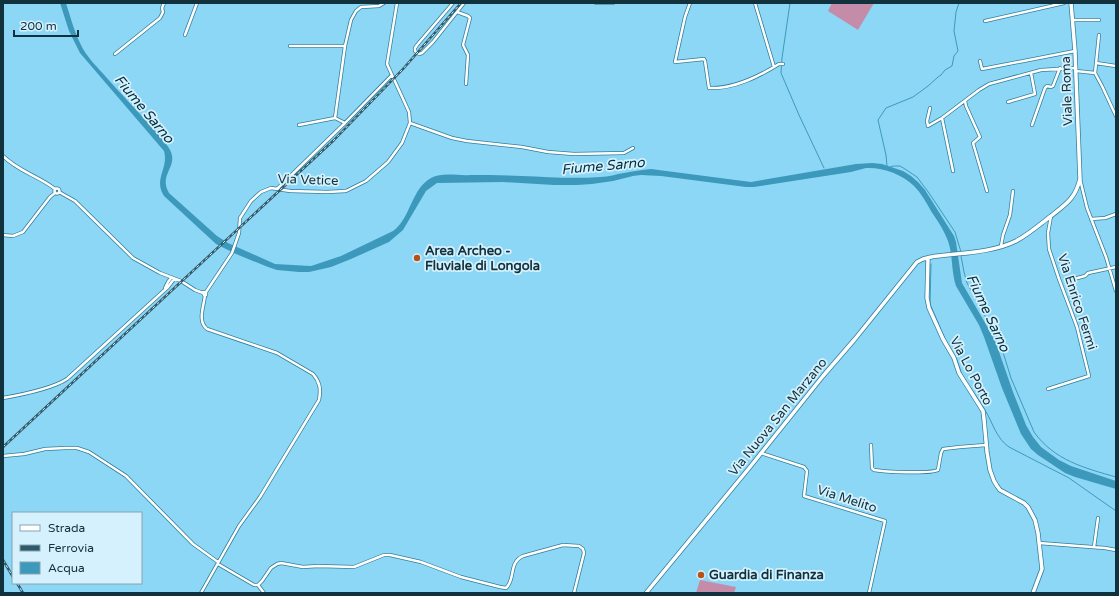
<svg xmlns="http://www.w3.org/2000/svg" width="1119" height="596" viewBox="0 0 1119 596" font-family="'Varela Round',sans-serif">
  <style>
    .green { fill: #c48ca9 }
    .water { fill: #3d99bb }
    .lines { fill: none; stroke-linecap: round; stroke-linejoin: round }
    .stream { stroke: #3d99bb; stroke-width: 1 }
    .street-casing { stroke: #327d9a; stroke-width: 4 }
    .secondary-casing { stroke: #327d9a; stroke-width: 5 }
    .street { stroke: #fff; stroke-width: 2.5 }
    .secondary { stroke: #fff; stroke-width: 3.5 }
    .rail-casing { stroke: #2f5a6a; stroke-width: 2.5 }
    .rail { stroke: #d5f1fe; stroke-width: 1; stroke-dasharray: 3; stroke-linecap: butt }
    .poi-dot { fill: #b55317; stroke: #d5f1fe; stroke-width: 1.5 }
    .labels { text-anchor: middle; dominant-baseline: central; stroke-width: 3.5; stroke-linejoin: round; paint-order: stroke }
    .street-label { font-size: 13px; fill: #11313d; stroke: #d5f1fe }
    .poi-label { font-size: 13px; font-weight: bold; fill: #11313d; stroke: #d5f1fe; text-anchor: start }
    .water-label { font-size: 14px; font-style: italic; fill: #032e3d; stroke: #d5f1fe }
  </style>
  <rect width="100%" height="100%" fill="#8dd7f6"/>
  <path class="green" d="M832,3H874L858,30L828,11Z
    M700,580L736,587L734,593H696Z"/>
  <path class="water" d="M60,3H66C71,19 75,34 83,49C89,59 98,68 106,77C119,92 134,107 147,122C153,129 166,142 170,150C179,167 158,174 169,193L217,236L228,243L275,264L311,266L341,256L393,231C411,218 411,189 431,178C442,172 458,176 470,175C487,175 504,175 522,176C548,177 574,179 600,177C609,177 616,174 624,173C633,171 642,170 651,169L751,182L856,164L872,163L882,164L903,171L911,176L918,182L925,190L954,236L956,242L962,283L988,328L996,343L1013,392L1026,425L1033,437L1041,447L1059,460L1071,466L1116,481V489L1075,477L1065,473L1038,455L1031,449L1021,434L1002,388L984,337L979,325L956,286C951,271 953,255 948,241C944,230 937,220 931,211C926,202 921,193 914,186C902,174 882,167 866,168C861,169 856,171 851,172L754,187H746L661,176L641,175L633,176L613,181L592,184L577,185H554L503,182L437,183L426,191L403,230L389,242L351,259L331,267L309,272H299L277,270L268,267L236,254L216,244L164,196C153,179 169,168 164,151L80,53L69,31Z"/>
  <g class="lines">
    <path class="stream" d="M790,3L782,58L781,73L799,115L824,168
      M887,166L886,155L878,120L886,108L913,97L928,86L938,77L941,75L945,70L952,66L954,56L958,51L954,31L956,12L959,3
      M890,167L894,166H900L905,169L917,177L929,193L955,232L961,252
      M961,256L964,272L967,283L996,336L1002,349L1011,378L1034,432C1054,460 1084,468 1116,477
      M931,264L930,304L946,341L957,360L962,375
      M969,386C975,394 980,402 985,410C993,423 996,438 1009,447L1069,478L1116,511"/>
    <g class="street-casing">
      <path id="street" d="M453,3L417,45L415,48V51L419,54L422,53L433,42L464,3
        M596,3H613
        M690,3L685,17L675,62L704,59L705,61L709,88C734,89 758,77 779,64H783
        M755,3L774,67
        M457,12L468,16L470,18L463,45L468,55L466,84
        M1073,20H1099
        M985,21L1064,3
        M185,35L197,3
        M290,46H345
        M115,54L160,18L163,12L162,8L164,3
        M980,61L982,69L1075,51
        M1096,63L1116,66
        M1076,71L1095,73L1102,86L1116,116
        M1095,73L1099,35
        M965,101L966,106L980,137L973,143L987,191
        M1008,102L1035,94L1031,73
        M930,108L927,121L928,126L942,118L979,90L989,84L1041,70L1076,68
        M335,118L345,123
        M942,118L953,171
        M410,123L452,138L467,141L522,147L548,152L574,154L624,153L633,148
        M299,125L335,118L345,46L351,20L356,11L361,7L379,6L384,3
        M1032,125L1045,88L1047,86L1051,87L1053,86L1060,68
        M3,156C19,172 39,176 55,189
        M1080,179L1087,208L1106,257L1116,291
        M54.5 191a2.5 2.5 0 1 1 5 0a2.5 2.5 0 1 1-5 0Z
        M277,189L345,123L392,75
        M59,192L75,201L133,258L160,273L181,281L195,290L203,293
        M1091,219L1105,218L1116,214
        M3,235L13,236L23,232L50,197L55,193
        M1001,246L1003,235L1010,215L1013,191
        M1070,280L1085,276L1088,273L1116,267
        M165,288L168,282L171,278
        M206,292V295H204L203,292H206L232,253L239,233L240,218L251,201L261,192L271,188L290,191L327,192L346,191L366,181L388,162L402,143L410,123L409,112L387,64L397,3
        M1048,389L1089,376L1077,327L1059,279L1049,249L1048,233L1051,216
        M3,398C20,395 53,388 67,379L168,287L174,279
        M871,445L872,468L874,470C885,472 930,474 938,470L941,453L943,449L960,447L986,445
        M761,453L804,467L807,471L804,496L885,521L869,593
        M3,456L24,454L45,449L66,448H77L89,452L126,476L193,544L218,562
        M1039,543L1105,548L1116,550
        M1094,547L1098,518
        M218,564L254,585H258L262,581L271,568L277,564L281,563L303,567L318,566L354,567L384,555H390L421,562L461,577L500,587L506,588C516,579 508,563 523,556L563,545L579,546L583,549L584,553L574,593
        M258,585L264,593
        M201,593L239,526L260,497L319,400C321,389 320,382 313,374L277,353L207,329C197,321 204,306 205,295"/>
    </g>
    <g class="secondary-casing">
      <path id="secondary" d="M928,258L927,298L929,308L943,339L954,358L959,373L983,411L984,419L987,452L990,470L994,481L997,486L1000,490L1024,503L1028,507L1035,520L1038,533L1042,569L1033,593
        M646,593L750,467L823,376L855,339L917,262L923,259L931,257C958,253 992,253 1016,241C1029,234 1039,225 1051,216C1066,204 1075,199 1080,179L1075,51L1071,3"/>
    </g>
    <use href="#street" class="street"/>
    <use href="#secondary" class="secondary"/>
    <g class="rail-casing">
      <path id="rail" d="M3,447L334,140L403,69L461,3
        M3,560L13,577
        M17,583L23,593"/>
    </g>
    <use href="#rail" class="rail"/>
  </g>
  <g class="poi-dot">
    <circle cx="417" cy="258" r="4"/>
    <circle cx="701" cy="575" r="4"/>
  </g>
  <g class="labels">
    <g class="street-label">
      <text transform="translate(1067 91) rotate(-92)">Viale Roma</text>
      <text transform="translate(308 180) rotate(2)">Via Vetice</text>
      <text transform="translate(1077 302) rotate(72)">Via Enrico Fermi</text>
      <text transform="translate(971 371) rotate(62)">Via Lo Porto</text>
      <text transform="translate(778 417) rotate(-51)">Via Nuova San Marzano</text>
      <text transform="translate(847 499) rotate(18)">Via Melito</text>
    </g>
    <g class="poi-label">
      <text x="425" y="251">Area Archeo -<tspan x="425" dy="15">Fluviale di Longola</tspan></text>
      <text x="709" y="575">Guardia di Finanza</text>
    </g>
    <g class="water-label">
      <text transform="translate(144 109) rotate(50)">Fiume Sarno</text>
      <text transform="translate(603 166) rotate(-5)">Fiume Sarno</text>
      <text transform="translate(988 313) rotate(65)">Fiume Sarno</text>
    </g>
  </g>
  <rect width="1119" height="596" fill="none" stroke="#11313d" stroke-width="8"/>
  <rect x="12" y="512" width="130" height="72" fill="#d5f1fe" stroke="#87a4b1"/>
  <rect x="20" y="525" width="20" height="6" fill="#ffffff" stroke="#87a4b1"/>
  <text x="48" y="532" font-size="12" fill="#11313d">Strada</text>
  <rect x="20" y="545" width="20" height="6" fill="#2f5a6a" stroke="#87a4b1"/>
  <text x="48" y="552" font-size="12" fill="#11313d">Ferrovia</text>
  <rect x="20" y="562" width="20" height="12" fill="#3d99bb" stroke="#87a4b1"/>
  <text x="48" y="572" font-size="12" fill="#11313d">Acqua</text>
  <path d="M14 30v6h64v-6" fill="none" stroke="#11313d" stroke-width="2"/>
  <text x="20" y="30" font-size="12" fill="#11313d" stroke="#d5f1fe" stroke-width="3" paint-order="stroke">200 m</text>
</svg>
